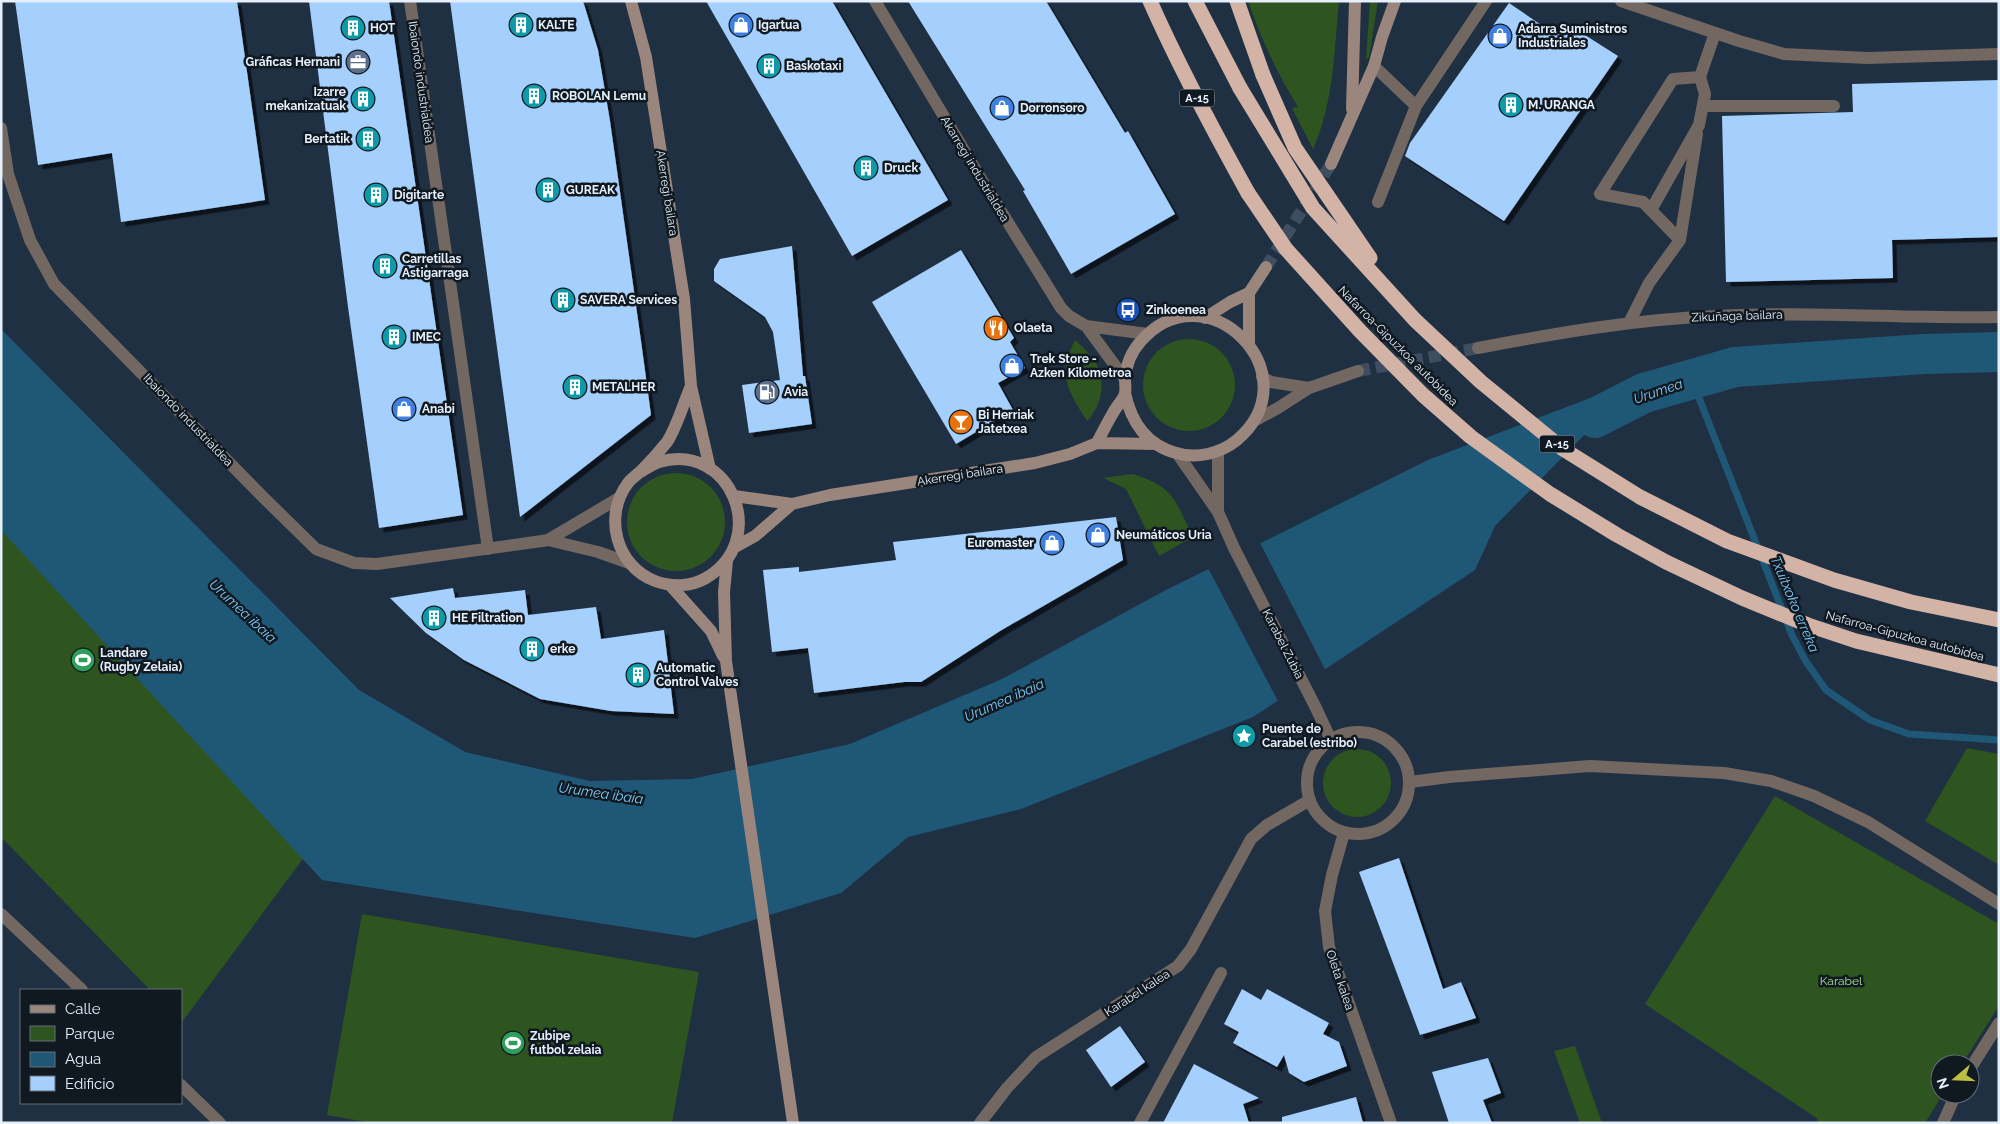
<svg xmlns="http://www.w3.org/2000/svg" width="2000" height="1124" viewBox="0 0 2000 1124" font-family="Raleway,sans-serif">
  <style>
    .green { fill: #2e541f }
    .water { fill: #1f5877 }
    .pier { fill: #203043 }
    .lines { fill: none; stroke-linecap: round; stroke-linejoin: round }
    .stream { stroke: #1f5877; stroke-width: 7 }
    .river { stroke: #1f5877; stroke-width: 40 }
    .building { fill: #a5cffc; filter: url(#shadow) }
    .minor-tunnel { stroke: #3e4d5f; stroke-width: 12; stroke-dasharray: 12 6; stroke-linecap: butt }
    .secondary-tunnel { stroke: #3e4d5f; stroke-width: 12; stroke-dasharray: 12 6; stroke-linecap: butt }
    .service { stroke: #736761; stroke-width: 12 }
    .pedestrian { stroke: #736761; stroke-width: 12 }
    .minor { stroke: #736761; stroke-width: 12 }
    .tertiary { stroke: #736761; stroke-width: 12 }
    .secondary { stroke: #9a867d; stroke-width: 12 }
    .motorway { stroke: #d2b3a6; stroke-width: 15 }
    .motorway-bridge { stroke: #d2b3a6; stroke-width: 15 }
    .labels { text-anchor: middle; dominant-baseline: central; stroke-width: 5; stroke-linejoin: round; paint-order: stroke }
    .shield { fill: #101820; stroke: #a5afba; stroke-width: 1 }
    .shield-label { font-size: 11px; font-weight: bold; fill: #e5f0fc }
    .poi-label { font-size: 12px; font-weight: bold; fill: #e5f0fc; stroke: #101820; text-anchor: start }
    .street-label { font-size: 12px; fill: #e5f0fc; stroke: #101820 }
    .park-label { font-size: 12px; fill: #a6e391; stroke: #101820 }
    .water-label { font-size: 14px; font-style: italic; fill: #7ccaf8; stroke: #101820 }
  </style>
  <defs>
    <filter id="shadow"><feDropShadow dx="4.5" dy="4.5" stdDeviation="0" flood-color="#0009"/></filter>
  </defs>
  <rect width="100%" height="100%" fill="#203043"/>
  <path class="green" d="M1248,1H1339C1334,52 1334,102 1313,149L1292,108L1298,107C1277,73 1261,39 1248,1Z
    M1370,1H1378L1369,57L1366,60Z
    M1143 385a46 46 0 1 1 92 0a46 46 0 1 1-92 0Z
    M1075,340C1083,347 1090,354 1096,363C1107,382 1101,407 1087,421C1067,389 1057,375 1075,340Z
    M627 522a49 49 0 1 1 98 0a49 49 0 1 1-98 0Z
    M1132,474C1174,486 1175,500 1193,537L1159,556L1126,489L1103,478Z
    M1,494L328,825L182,1022L181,990H150L1,837Z
    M1967,748L1999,754V865L1925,821Z
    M1323 783a34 34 0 1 1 68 0a34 34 0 1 1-68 0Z
    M1775,796L1999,924V1006L1962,1064H1940V1094H1943L1925,1123H1816L1818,1119L1645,1004Z
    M362,914L699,972L672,1123H372L327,1115Z
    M1575,1046L1602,1123H1580L1554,1051Z"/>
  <path class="water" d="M1,329L359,690L465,752L590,781L692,779L850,744L1002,679L1164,591L1428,460L1619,387L1674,400L1590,429L1495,526L1475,570L1253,717L1021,809L908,837L841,893L695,938L322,880L1,530Z"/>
  <path class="pier" d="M1259,541L1326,671L1279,703L1207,566Z"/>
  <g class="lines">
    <path class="stream" d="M1692,380L1792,635L1805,660L1826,690L1870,720L1909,734L1999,740"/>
    <path class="river" d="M1595,418L1644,393L1735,367L1924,354L1999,352"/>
  </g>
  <path class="building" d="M15,1H237L265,200L121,222L112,153L38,165Z
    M309,1H389L463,515L379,528L348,307Z
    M450,1H583L598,50L610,121L641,341L651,415L520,517Z
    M706,1H832L948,200L852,256Z
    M908,1H1046L1125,133L1128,131L1175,214L1071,274L1023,191L1025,190Z
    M1509,3L1556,35L1566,23L1618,56L1504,221L1405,156L1410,143Z
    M1999,80V237L1892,240L1893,278L1726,282L1722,116L1853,112L1852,84Z
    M792,246L803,376H805L812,424L749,433L742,385L780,380L773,332L765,317L714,281V269L720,259Z
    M961,250L1014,338L1010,342L1025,368L998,383L1013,410L956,444L872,302Z
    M1116,517L1123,560L1000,631L921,682H904L814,693L808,648L772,652L763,570L799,567V572L896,560L893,542Z
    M453,588L455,598L525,590L528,615L596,607L601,639L664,630L674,714L611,711L540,699L464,660L426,633L390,598Z
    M1399,858L1443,989L1461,982L1476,1018L1420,1035L1359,872Z
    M1242,989L1261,1000L1267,989L1329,1023L1323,1034L1339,1042L1347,1066L1304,1082L1289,1073L1284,1055L1277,1067L1233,1043L1239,1032L1224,1024Z
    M1120,1026L1145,1062L1111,1087L1086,1050Z
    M1488,1058L1501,1093L1483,1100L1492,1123H1449L1432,1072Z
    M1194,1064L1259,1098L1243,1104L1249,1123H1163Z
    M1356,1097L1363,1123H1282V1117Z"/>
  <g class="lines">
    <path class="minor-tunnel" d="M1358,371L1478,348"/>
    <path class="secondary-tunnel" d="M1266,267L1331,164"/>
    <path class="service" d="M1374,66L1416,106
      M1700,77L1715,33
      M1703,106H1834
      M1378,202L1416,106L1486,1
      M1651,210L1699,125L1705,94L1700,77L1673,79L1600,194L1643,202L1680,240
      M1629,323L1649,283L1680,240L1697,134
      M1970,1069L1999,1023
      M1943,1123L1956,1094"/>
    <path class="pedestrian" d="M1140,1123L1221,973"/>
    <path class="minor" d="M410,1L488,549
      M875,1L983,182L1061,308L1069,316L1086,326L1125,379
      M1621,1L1739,41L1784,54L1867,58L1999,54
      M1,128L8,174L30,240L54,284L263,497L316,549L354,563L377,564L542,541L548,540L619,498
      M1086,326L1148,334
      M1478,348C1557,333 1637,319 1718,316C1812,311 1905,319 1999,317
      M1262,377L1271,382L1309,388
      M1254,421L1278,408L1309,388L1358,371
      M1218,451V512
      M1177,453L1218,512L1234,548L1315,706L1331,740
      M548,540L598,552L629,563
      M1307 783a51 51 0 1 1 102 0a51 51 0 1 1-102 0Z
      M1344,833L1332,875L1325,911L1329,947L1391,1123
      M1,914L82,990
      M181,1085L220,1123
      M980,1123L1007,1088L1036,1057L1178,966L1191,949L1251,839L1267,825L1310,800"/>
    <path class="tertiary" d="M1410,782L1449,777L1590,766L1724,773L1771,781L1814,796L1868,822L1999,904"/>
    <path class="secondary" d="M631,1L646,57L684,299L691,386L710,469
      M1352,109L1355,1
      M1331,164L1374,66L1382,37L1395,1
      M1249,293V345
      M1205,318L1230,302L1249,293L1266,267
      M1097,443C1102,433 1107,423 1113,413C1116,407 1122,401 1125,394C1126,390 1125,384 1125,379C1126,365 1132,351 1141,341C1206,267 1314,374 1237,440C1220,454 1196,459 1176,453C1147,445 1131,422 1125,393
      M642,471C647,468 653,464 659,462C731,441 771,540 706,578C691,587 671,587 655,581C616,566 603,516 628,483C632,478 637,475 642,470C650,462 659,452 667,442C676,429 684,402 691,386
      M734,496L792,504L830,495L1035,463L1070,454L1097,443L1156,444
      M735,547L755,536L792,504
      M727,561L724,592L726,661L793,1123
      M670,585L711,631L723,656"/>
    <path class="motorway" d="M1150,1C1179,67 1213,130 1248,193
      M1195,1L1240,88
      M1237,1L1263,75"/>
    <path class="motorway-bridge" d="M1263,75L1295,148L1370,258
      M1240,88L1313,208L1415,320L1481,382L1563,449L1640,497L1727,541L1834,580L1911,602L1999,620
      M1248,193L1286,249L1360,331L1423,395L1471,437L1550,494L1617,535L1666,562L1742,598L1808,625L1856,641L1999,675"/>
  </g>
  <defs>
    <g id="building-disc" transform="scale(1.25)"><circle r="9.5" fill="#0f9aa8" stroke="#101820"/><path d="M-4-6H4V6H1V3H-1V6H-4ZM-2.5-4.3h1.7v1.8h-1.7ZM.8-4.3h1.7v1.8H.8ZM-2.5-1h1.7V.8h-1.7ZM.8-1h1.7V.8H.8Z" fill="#fff"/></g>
    <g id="shop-disc" transform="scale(1.25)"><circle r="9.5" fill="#3f7fe0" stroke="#101820"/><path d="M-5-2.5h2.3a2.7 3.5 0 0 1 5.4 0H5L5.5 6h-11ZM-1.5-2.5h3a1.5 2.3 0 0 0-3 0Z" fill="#fff"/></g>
    <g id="office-disc" transform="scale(1.25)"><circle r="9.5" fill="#5c6f8a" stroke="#101820"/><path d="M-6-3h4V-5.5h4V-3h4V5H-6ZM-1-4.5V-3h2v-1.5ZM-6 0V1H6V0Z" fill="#fff"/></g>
    <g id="bus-disc" transform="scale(1.25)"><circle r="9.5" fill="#1a4fb4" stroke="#101820"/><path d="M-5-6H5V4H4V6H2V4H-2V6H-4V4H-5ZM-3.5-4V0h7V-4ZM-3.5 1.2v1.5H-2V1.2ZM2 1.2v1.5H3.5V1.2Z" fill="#fff"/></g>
    <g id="restaurant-disc" transform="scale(1.25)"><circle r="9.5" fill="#e8710a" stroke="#101820"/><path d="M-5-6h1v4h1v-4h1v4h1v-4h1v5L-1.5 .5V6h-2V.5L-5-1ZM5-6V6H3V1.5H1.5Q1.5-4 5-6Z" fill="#fff"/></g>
    <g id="fuel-disc" transform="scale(1.25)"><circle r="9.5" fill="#5c6f8a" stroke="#101820"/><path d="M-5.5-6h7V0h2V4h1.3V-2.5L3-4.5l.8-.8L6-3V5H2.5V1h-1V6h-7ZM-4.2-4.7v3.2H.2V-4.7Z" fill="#fff"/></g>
    <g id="bar-disc" transform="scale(1.25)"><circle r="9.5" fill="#e8710a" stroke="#101820"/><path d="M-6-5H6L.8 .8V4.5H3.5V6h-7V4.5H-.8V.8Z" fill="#fff"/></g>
    <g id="stadium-disc" transform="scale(1.25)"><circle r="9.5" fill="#2e9e5b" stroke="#101820"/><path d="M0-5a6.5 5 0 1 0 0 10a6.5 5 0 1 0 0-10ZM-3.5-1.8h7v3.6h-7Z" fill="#fff"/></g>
    <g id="sight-disc" transform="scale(1.25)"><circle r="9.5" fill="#0f9aa8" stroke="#101820"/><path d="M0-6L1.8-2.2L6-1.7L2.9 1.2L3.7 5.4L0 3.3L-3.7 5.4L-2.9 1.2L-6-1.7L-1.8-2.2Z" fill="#fff"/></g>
  </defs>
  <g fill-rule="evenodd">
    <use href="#building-disc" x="521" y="25"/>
    <use href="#shop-disc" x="741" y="25"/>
    <use href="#building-disc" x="353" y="28"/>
    <use href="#shop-disc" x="1500" y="36"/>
    <use href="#office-disc" x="358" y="62"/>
    <use href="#building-disc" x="769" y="66"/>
    <use href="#building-disc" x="534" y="96"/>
    <use href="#building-disc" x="363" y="99"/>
    <use href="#building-disc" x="1511" y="105"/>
    <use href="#shop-disc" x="1002" y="108"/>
    <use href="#building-disc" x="368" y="139"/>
    <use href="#building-disc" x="866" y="168"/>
    <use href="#building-disc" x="548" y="190"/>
    <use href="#building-disc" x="376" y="195"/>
    <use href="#building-disc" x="385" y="266"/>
    <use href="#building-disc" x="563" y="300"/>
    <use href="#bus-disc" x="1128" y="310"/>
    <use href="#restaurant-disc" x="996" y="328"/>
    <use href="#building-disc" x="394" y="337"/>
    <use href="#shop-disc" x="1012" y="366"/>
    <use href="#building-disc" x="575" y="387"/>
    <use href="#fuel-disc" x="767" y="392"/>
    <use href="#shop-disc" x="404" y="409"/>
    <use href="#bar-disc" x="961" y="422"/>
    <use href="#shop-disc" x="1098" y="535"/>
    <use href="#shop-disc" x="1052" y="543"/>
    <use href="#building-disc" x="434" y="618"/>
    <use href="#building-disc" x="532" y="649"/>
    <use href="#stadium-disc" x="83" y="660"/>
    <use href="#building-disc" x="638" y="675"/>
    <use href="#sight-disc" x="1244" y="736"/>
    <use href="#stadium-disc" x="513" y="1043"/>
  </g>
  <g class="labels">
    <g class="shield">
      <rect x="1179.5" y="89.5" width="35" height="17" rx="4"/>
      <rect x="1539.5" y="435.5" width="35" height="17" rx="4"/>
    </g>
    <g class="shield-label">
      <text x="1197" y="98">A-15</text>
      <text x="1557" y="444">A-15</text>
    </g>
    <g class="poi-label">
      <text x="538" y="25">KALTE</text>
      <text x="758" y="25">Igartua</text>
      <text x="370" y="28">HOT</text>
      <text x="1518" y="29">Adarra Suministros<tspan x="1518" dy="14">Industriales</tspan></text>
      <text x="340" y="62" text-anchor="end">Gráficas Hernani</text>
      <text x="786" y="66">Baskotaxi</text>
      <text x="346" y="92" text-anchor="end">Izarre<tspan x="346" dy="14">mekanizatuak</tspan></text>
      <text x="552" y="96">ROBOLAN Lemu</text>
      <text x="1528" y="105">M. URANGA</text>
      <text x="1020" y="108">Dorronsoro</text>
      <text x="350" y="139" text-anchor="end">Bertatik</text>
      <text x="884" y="168">Druck</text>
      <text x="566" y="190">GUREAK</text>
      <text x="394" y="195">Digitarte</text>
      <text x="402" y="259">Carretillas<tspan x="402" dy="14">Astigarraga</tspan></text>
      <text x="580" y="300">SAVERA Services</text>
      <text x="1146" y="310">Zinkoenea</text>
      <text x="1014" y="328">Olaeta</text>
      <text x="412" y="337">IMEC</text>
      <text x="1030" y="359">Trek Store -<tspan x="1030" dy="14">Azken Kilometroa</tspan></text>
      <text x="592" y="387">METALHER</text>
      <text x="784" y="392">Avia</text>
      <text x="422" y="409">Anabi</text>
      <text x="978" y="415">Bi Herriak<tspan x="978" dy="14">Jatetxea</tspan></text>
      <text x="1116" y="535">Neumáticos Uria</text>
      <text x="1034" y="543" text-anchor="end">Euromaster</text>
      <text x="452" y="618">HE Filtration</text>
      <text x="550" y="649">erke</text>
      <text x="100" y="653">Landare<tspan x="100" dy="14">(Rugby Zelaia)</tspan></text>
      <text x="656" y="668">Automatic<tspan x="656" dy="14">Control Valves</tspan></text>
      <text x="1262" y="729">Puente de<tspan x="1262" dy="14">Carabel (estribo)</tspan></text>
      <text x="530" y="1036">Zubipe<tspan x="530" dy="14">futbol zelaia</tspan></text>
    </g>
    <g class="street-label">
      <text transform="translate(421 82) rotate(82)">Ibaiondo industrialdea</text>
      <text transform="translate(975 169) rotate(59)">Akarregi industrialdea</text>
      <text transform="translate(667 193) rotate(81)">Akerregi bailara</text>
      <text transform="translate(1737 316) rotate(-2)">Zikuñaga bailara</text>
      <text transform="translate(1398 346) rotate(45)">Nafarroa-Gipuzkoa autobidea</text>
      <text transform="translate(188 420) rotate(46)">Ibaiondo industrialdea</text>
      <text transform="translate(960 475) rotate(-9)">Akerregi bailara</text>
      <text transform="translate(1905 636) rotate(15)">Nafarroa-Gipuzkoa autobidea</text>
      <text transform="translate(1283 644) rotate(63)">Karabel Zubia</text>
      <text transform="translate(1340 980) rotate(71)">Oleta kalea</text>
      <text transform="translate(1137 993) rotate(-33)">Karabel kalea</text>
    </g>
    <g class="park-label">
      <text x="1841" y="981">Karabel</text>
    </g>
    <g class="water-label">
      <text transform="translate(1658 391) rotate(-19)">Urumea</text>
      <text transform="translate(1795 604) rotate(67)">Txuitxoko erreka</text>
      <text transform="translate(243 611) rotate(43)">Urumea ibaia</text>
      <text transform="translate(1004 700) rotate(-24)">Urumea ibaia</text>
      <text transform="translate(601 793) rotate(8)">Urumea ibaia</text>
    </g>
  </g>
  <rect width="2000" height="1124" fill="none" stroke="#e5f0fc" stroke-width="5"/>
  <rect x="20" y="989" width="162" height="115" fill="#101820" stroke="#656e78"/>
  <rect x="30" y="1005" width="25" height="8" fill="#9a867d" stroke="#656e78"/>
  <text x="65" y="1014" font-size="15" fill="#e5f0fc">Calle</text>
  <rect x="30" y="1026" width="25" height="15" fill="#2e541f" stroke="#656e78"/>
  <text x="65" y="1039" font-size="15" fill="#e5f0fc">Parque</text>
  <rect x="30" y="1052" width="25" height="15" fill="#1f5877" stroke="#656e78"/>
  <text x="65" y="1064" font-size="15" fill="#e5f0fc">Agua</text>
  <rect x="30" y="1076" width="25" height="15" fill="#a5cffc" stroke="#656e78"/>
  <text x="65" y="1089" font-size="15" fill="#e5f0fc">Edificio</text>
  <g transform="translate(1955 1079) rotate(251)"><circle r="24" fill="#101820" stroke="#656e78"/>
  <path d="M0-4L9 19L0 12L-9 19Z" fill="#bdbf43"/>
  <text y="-8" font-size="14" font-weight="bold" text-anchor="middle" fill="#e5f0fc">N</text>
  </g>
</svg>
